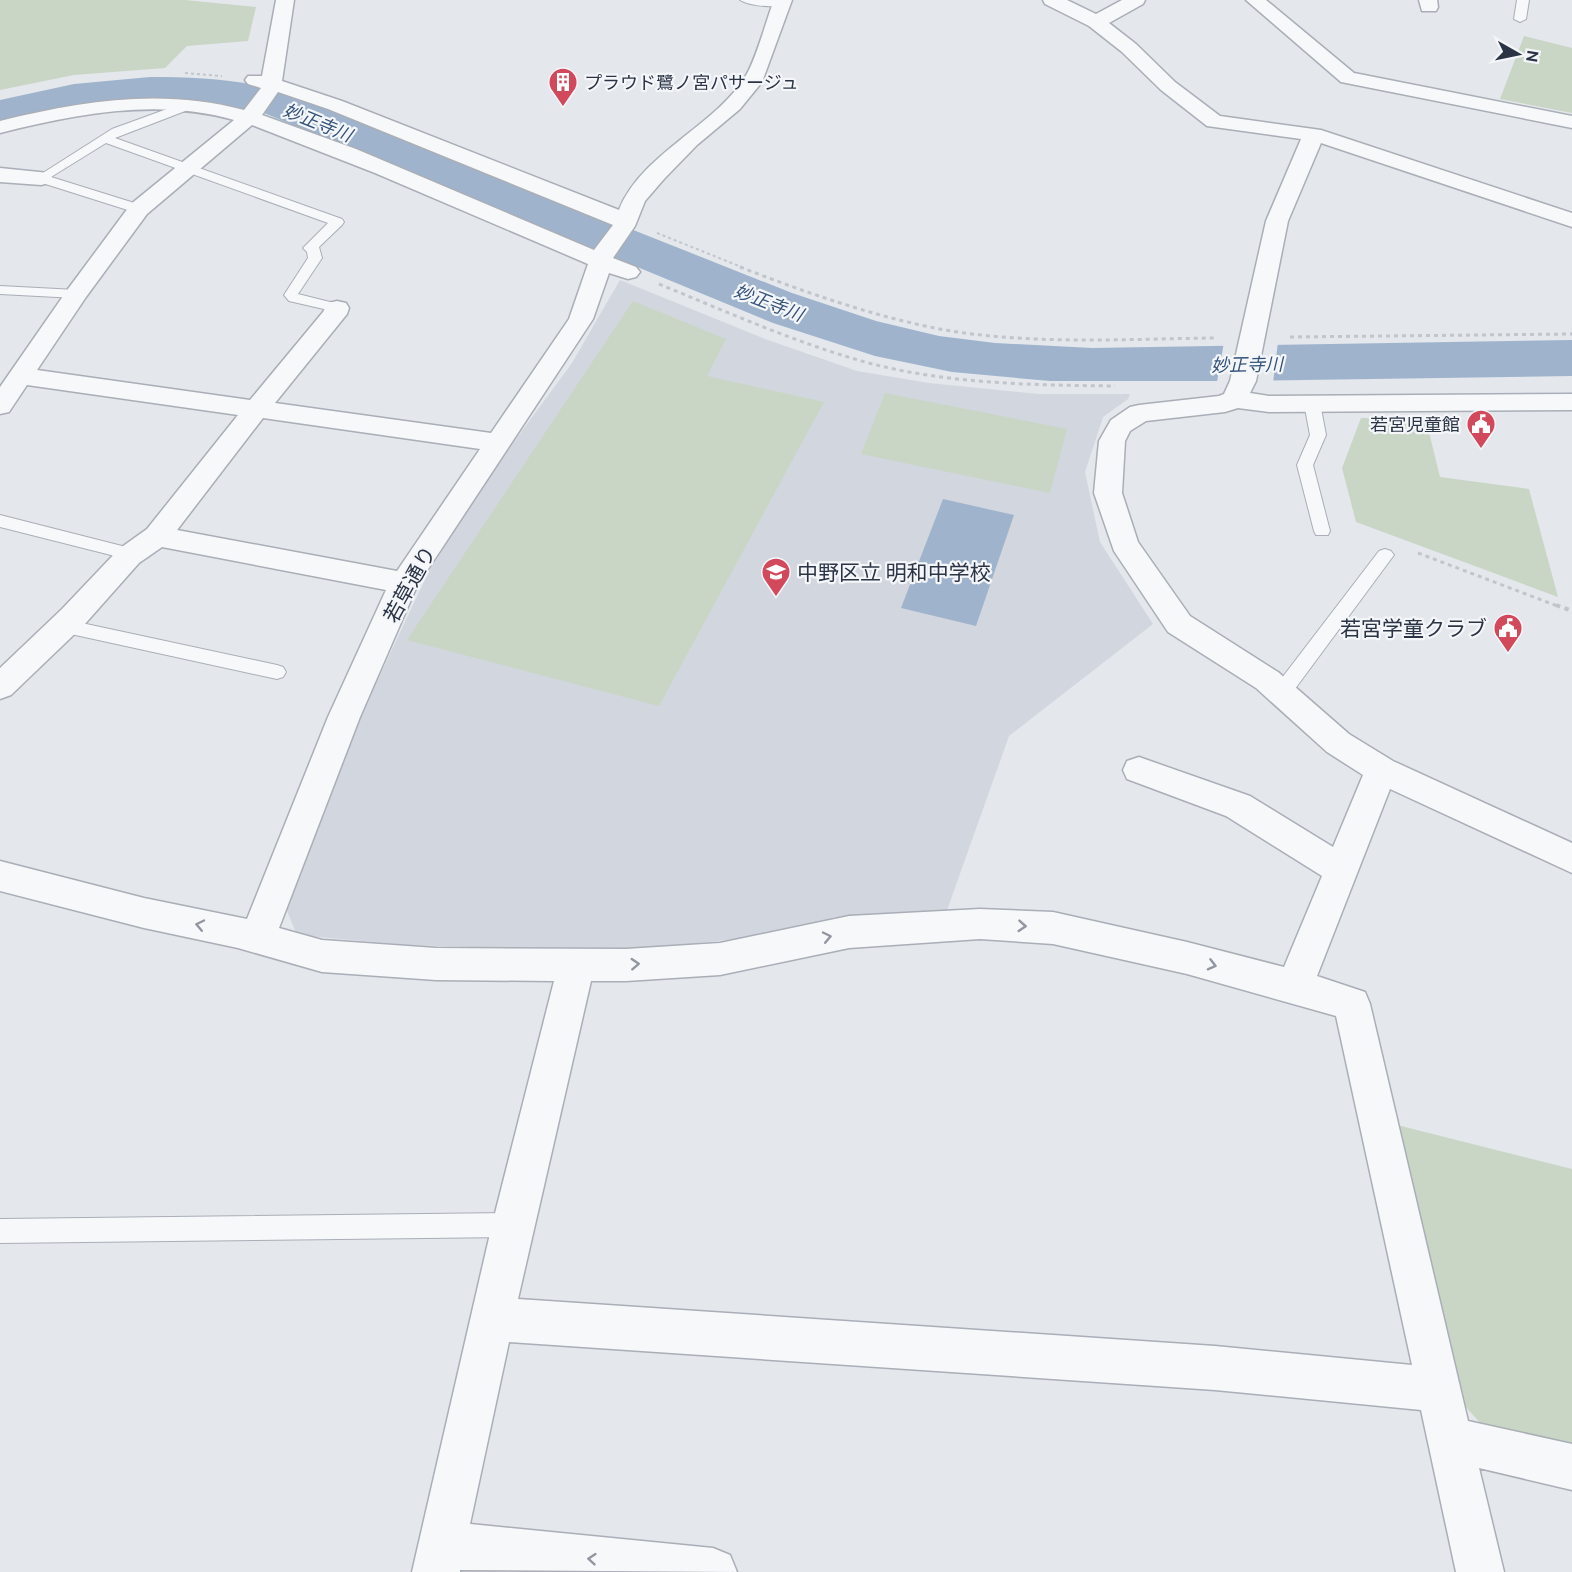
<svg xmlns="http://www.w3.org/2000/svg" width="1572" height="1572" viewBox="0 0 1572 1572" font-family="Ubuntu,'Noto Sans JP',sans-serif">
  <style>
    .built { fill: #d2d6de }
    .green { fill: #c9d6c5 }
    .water { fill: #9fb4cc }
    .pier { fill: #e4e7ec }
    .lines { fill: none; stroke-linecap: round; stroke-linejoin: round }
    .service-casing { stroke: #a9aeb7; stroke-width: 2 }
    .minor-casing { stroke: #a9aeb7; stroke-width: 3 }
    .path-far2 { stroke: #c2c5cb; stroke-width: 2; stroke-dasharray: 3 3; stroke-linecap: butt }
    .path-far1 { stroke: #c2c5cb; stroke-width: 3; stroke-dasharray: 4 4; stroke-linecap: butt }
    .path { stroke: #c2c5cb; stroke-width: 4; stroke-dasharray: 4.5 4.5; stroke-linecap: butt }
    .service { fill: #f7f8fa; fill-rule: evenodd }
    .minor { fill: #f7f8fa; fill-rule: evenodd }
    .oneway { stroke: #9196a0 }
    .labels { text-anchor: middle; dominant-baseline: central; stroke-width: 4.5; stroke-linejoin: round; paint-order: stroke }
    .far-poi-label { font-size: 18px; fill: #2b3445; stroke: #f4f6f9; text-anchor: start }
    .far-water-label { font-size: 18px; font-style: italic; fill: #34527a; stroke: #f4f6f9 }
    .poi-label { font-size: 21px; fill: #2b3445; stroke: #f4f6f9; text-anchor: start }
    .street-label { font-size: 21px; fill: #2b3445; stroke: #f4f6f9 }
  </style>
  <rect width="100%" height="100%" fill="#e4e7ec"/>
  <path class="built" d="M620,280L765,339L857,371L929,383L1039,394H1130L1128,399L1103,417L1085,472L1100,542L1153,624L1009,736L946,913L834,917L802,931L622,952L406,945L297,935L285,906L364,709L428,573L491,473L572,363Z"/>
  <path class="green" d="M0,0H185L256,7L248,41L187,46L165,68L74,75L0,90Z
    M1524,36L1572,48V113L1500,99Z
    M633,301L726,339L707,376L824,402L659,706L407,640Z
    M885,393L1067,429L1050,493L861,454Z
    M1361,418L1426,420L1440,477L1529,489L1558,597L1356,522L1342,468Z
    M1397,1125L1572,1169V1446L1483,1426L1464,1405Z"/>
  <path class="water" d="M150,77C197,77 242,79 288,93L792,293L876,321L939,336L995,343L1092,348L1572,340V376L1243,381H1050L952,372L875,356L773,323L264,113C225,105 185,98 145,99C97,100 47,114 0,123V100L74,84Z
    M943,499L1014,515L976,626L901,608Z"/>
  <path class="pier" d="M1224,342H1278L1273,383L1217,382Z"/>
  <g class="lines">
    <g class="service-casing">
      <path id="service" d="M740,0H783L788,3C779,9 749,6 740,0Z
        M1517,0H1529L1526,19L1520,22L1514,19Z
        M189,101L195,105L193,108L115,138L342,219L344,222L342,225L319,247L322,258L298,294L342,305L344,308L342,311L337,312L289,301L284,295L308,258L307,252L303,248L328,223L106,143L51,177L144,206L146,209L144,212H134L36,181L35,178L112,129Z
        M0,286L76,290L83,294L76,298L0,294Z
        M1312,398L1320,403L1326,435L1313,465L1330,531L1328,535H1316L1314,531L1297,465L1310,435L1304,403Z
        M0,515L122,546L135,552L138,556L135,560L129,562L111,555L0,527Z
        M1385,549L1391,551L1394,555L1391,559L1289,697L1282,699L1275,697L1273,692L1275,687L1379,551Z
        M63,619L277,665L283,667L286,672L283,677L277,679L57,631L54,626L57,621Z
        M513,1213L522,1216L525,1225L522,1234L513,1237L0,1243V1219Z"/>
    </g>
    <g class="minor-casing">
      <path id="minor" d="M276,0H294L282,81L342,101L619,210C641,154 715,126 745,77C756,60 766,21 774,0H792L762,82L740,109L697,145L664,179L645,201L635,226L613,258L636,267L640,272L636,277L628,279L609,273L593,319L417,586L360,717L279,928L322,940L436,948L626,949L720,943L849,916L980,909L1053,912L1187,942L1284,967L1322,876L1226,816L1127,779L1123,770L1127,761L1139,757L1250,796L1333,847L1363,775L1327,752L1256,688L1168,632L1114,551L1094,493L1099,441L1111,420L1130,407L1139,405L1219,396L1224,394L1230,381L1266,221L1301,139L1207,126L1161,90L1122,52L1089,26L1045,4L1043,0H1067L1096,14L1122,0H1145L1143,4L1109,23L1136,44L1175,82L1220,116L1321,130L1572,213V227L1321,143L1288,221L1256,381L1250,393L1269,396L1572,394V410L1269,412L1238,408L1225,412L1146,421L1130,431L1125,441L1122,493L1138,542L1190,616L1278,672L1349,734L1393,761L1572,843V873L1390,789L1317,976L1365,992L1370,1004L1468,1421L1572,1444V1490L1479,1468L1504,1572H1456L1421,1410L1215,1390L509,1342L470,1524L713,1548L730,1555L737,1572L460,1570V1572H412L492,1225L554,981L436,980L322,972L238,948L144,928L0,891V861L144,898L247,919L328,717L386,590L162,547L139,563L84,625L11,695L0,699V668L62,609L119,549L147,529L238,415L27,385L9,412L0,414V387L68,289L131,204L234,120C157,98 76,114 0,133V121C81,101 162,88 244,110L261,88L248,84L245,80L248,76H262ZM278,92L328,109L613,225L594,250L356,149L262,115ZM252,125L375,173L588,264L569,319L491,433L275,403L347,314L349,308L346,303L337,301L328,303L323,312L250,400L37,370L86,297L147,214ZM263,418L480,449L397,571L177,530ZM980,939L1053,944L1187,974L1336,1016L1412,1365L1215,1346L518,1299L591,981H626L720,975L849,948Z
        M1246,0H1266L1354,73L1572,116V128L1341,82Z
        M1419,0H1437L1438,7L1436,11H1422Z
        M0,168L49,173L52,178L49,183L41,185L0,182Z"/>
    </g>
    <path class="path-far2" d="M185,73L222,76
      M657,233L744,268"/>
    <path class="path-far1" d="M740,267C807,293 875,317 945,330C1034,345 1125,339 1214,338
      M659,284C727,312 794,342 865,362C946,384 1031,385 1115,386
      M1290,337L1572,334
      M1418,553L1560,607"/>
    <path class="path" d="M1556,605L1572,611"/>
    <use href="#service" class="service"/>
    <use href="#minor" class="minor"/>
  </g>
  <defs><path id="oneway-chevron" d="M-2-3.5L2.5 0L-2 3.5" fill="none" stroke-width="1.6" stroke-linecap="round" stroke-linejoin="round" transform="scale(1.5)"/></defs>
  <g class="oneway">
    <use href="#oneway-chevron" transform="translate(200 925) rotate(-168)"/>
    <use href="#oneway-chevron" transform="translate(1022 926) rotate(4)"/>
    <use href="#oneway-chevron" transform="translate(827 937) rotate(-12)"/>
    <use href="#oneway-chevron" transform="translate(635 964) rotate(-3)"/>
    <use href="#oneway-chevron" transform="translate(1212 965) rotate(14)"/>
    <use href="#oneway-chevron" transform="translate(592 1559) rotate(-175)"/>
  </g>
  <defs>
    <g id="building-pin" transform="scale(1.5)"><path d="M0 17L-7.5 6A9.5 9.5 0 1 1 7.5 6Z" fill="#d1495b" stroke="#f4f6f9"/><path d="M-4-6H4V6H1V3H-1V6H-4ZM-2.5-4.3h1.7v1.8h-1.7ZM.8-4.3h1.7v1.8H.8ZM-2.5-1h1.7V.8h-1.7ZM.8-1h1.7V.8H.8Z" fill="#fff"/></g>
    <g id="civic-pin" transform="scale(1.5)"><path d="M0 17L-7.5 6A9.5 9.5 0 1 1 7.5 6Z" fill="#d1495b" stroke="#f4f6f9"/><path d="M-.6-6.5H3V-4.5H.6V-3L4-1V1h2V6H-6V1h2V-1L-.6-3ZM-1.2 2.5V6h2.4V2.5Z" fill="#fff"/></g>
    <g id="school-pin" transform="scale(1.5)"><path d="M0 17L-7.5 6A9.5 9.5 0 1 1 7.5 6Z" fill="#d1495b" stroke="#f4f6f9"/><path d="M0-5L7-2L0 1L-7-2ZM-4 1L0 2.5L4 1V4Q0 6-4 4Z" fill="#fff"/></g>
  </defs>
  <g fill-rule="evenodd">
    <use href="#building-pin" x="563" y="82"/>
    <use href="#civic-pin" x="1481" y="424"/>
    <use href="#school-pin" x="776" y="572"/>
    <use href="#civic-pin" x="1508" y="628"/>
  </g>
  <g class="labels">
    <g class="far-poi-label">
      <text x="584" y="82">プラウド鷺ノ宮パサージュ</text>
      <text x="1460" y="424" text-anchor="end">若宮児童館</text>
    </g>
    <g class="far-water-label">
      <text transform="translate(318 122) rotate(22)">妙正寺川</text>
      <text transform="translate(769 302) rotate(21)">妙正寺川</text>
      <text transform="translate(1247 364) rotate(-1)">妙正寺川</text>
    </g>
    <g class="poi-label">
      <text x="797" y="572">中野区立 明和中学校</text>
      <text x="1487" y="628" text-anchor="end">若宮学童クラブ</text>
    </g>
    <g class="street-label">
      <text transform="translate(409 584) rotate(-61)">若草通り</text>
    </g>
  </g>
  <g transform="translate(1518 54) rotate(99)" stroke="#f4f6f9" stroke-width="4.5" paint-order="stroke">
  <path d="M0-4.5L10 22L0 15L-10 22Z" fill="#2b3445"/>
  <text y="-9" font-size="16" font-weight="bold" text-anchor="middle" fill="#2b3445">N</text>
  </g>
</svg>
